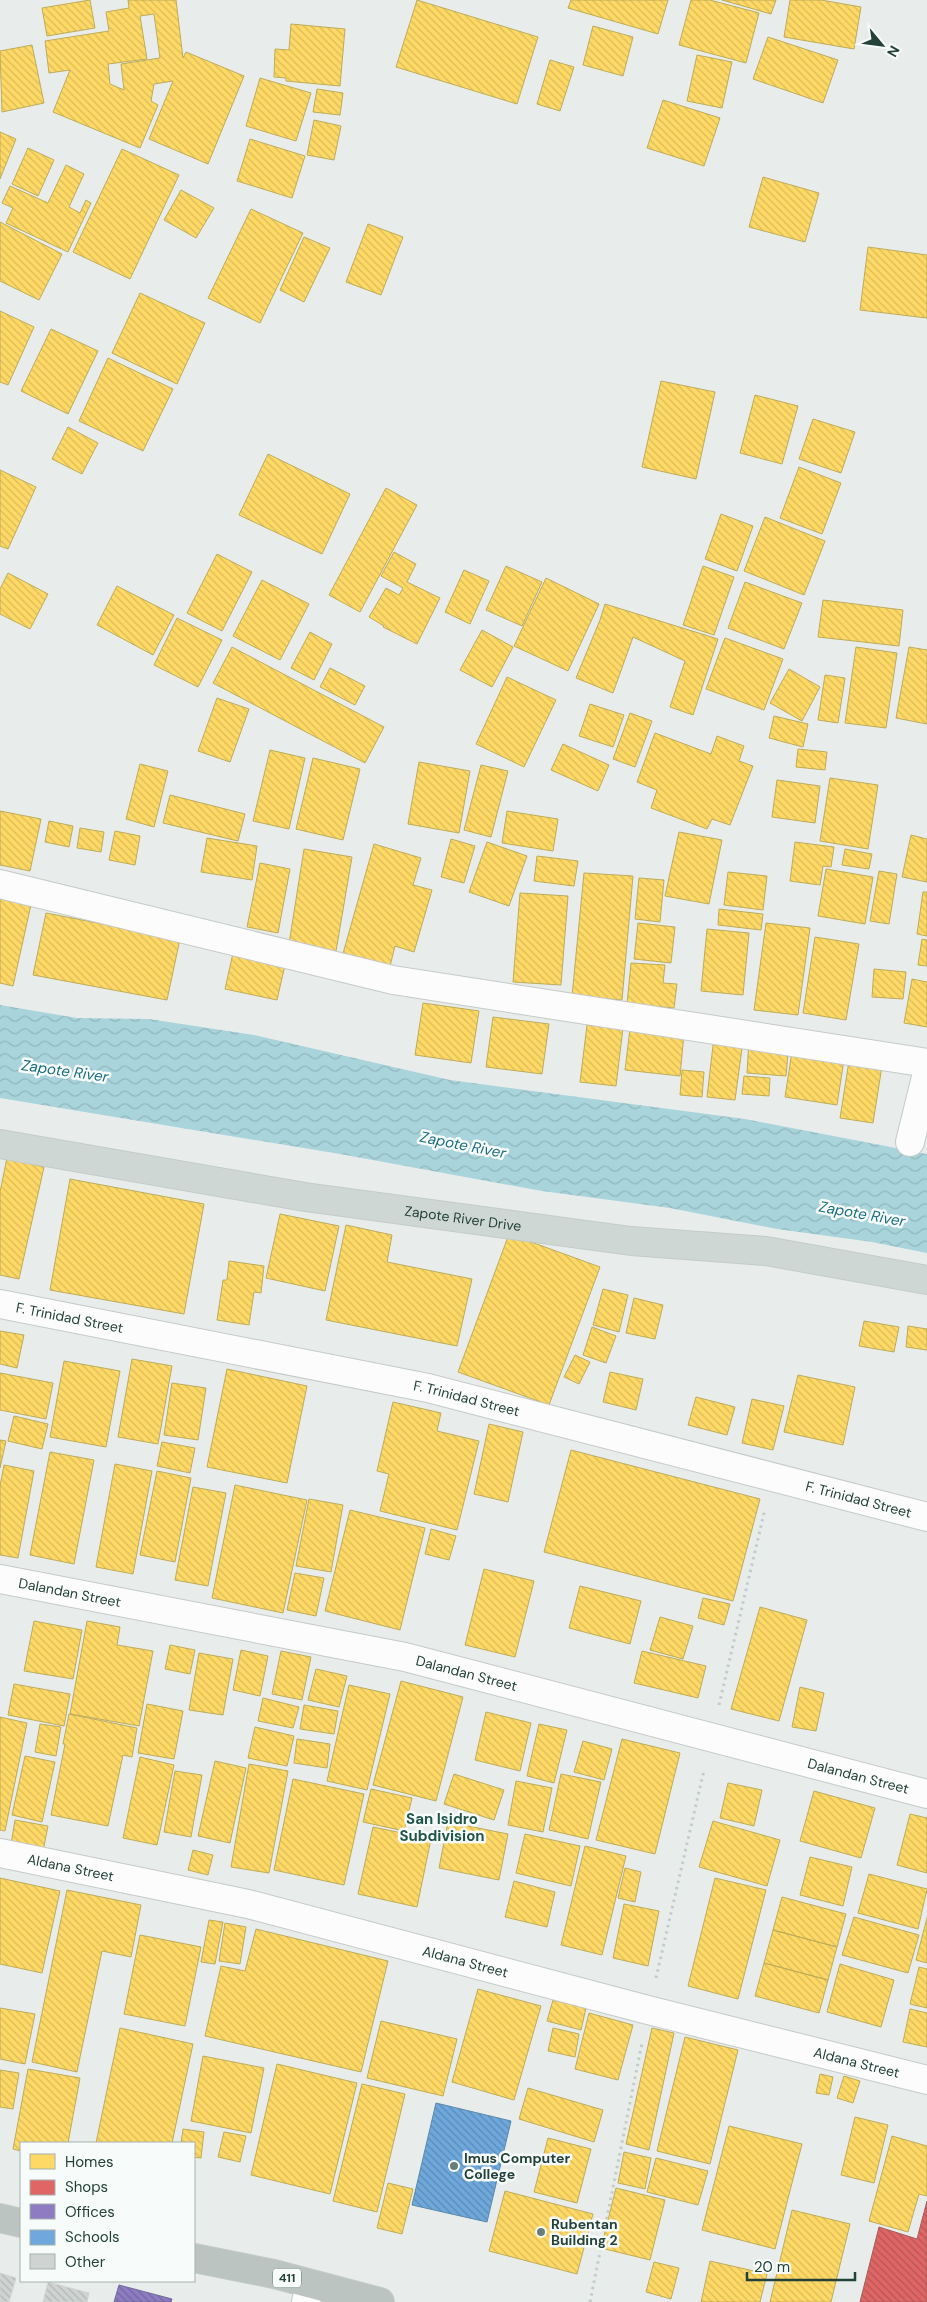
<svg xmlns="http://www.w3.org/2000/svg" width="927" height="2302" viewBox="0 0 927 2302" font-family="'DM Sans',sans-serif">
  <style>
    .water { fill: url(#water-waves) }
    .homes { fill: url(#homes-back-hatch); stroke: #bdac59; fill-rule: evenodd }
    .shops { fill: url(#shops-back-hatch); stroke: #a85b59 }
    .offices { fill: url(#offices-back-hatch); stroke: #6e6b9a }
    .schools { fill: url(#schools-back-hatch); stroke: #5889ab }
    .building { fill: url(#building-back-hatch); stroke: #d1d6d4 }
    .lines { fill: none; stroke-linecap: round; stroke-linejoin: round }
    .minor-casing { stroke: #c5cac8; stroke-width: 30 }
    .major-casing { stroke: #c3ccc9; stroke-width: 30 }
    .highway-casing { stroke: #c3ccc9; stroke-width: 30 }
    .path { stroke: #c3ccca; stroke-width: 3; stroke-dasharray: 2.5 4; stroke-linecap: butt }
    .minor { stroke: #fcfcfc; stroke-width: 28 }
    .major { stroke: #cfd7d5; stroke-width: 28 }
    .highway { stroke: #bcc4c2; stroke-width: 28 }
    .poi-dot { fill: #697e78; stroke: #f7fbf9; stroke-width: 2 }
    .labels { text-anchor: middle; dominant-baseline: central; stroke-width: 5; stroke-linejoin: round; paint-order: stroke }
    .shield { fill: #f7fbf9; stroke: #637a73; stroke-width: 1 }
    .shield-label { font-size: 12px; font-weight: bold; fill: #24423a }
    .street-label { font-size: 14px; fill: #24423a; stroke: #f7fbf9 }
    .poi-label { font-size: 14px; font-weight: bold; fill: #24423a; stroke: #f7fbf9; text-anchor: start }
    .water-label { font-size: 15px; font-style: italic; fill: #1c6f80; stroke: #f7fbf9 }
    .neighbourhood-label { font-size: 15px; font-weight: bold; fill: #1f5548; stroke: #f7fbf9 }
  </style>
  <defs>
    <pattern id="water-waves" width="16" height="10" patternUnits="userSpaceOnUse" patternTransform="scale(1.25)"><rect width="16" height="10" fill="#a9d4db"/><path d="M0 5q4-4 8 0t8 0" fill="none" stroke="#91b7bd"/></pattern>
    <pattern id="homes-back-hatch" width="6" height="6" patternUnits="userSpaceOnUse" patternTransform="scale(1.25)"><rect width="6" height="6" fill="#ffd966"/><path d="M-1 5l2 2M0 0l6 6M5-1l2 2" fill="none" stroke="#dabb59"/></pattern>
    <pattern id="shops-back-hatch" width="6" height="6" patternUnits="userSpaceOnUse" patternTransform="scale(1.25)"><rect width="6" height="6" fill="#e06666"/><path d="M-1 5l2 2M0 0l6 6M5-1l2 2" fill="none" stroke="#b55655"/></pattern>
    <pattern id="offices-back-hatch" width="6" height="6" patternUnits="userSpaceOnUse" patternTransform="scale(1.25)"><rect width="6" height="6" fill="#8e7cc3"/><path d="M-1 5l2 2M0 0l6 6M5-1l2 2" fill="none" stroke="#74679f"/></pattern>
    <pattern id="schools-back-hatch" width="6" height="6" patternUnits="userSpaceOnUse" patternTransform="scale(1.25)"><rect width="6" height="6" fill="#6fa8dc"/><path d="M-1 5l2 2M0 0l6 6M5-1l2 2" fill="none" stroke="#5b8ab3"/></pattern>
    <pattern id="building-back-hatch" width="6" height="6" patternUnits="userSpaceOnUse" patternTransform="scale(1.25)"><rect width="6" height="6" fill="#cfd4d2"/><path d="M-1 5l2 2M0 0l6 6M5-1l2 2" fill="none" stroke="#b2b7b5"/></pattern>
  </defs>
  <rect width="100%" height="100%" fill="#e8edeb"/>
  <path class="water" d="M0,1005L77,1018L149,1019L254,1035L450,1080L745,1119L927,1154V1253L872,1242L777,1229L670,1208L542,1191L340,1154L0,1098Z"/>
  <path class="homes" d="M90,0L95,28L47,36L42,8Z
    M128,0H176L183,58L186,52L244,76L208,164L149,139L173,81L154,84L151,101L158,105L140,148L53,112L70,70L49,73L45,41L109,31L106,12L129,8ZM154,14L160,58L121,64L124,90L110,84L108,64L147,59L140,16Z
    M417,0L538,37L517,104L396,67Z
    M571,0H668L658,34L568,8Z
    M691,0H710L759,13L746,63L679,45Z
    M722,0H776L771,14Z
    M790,0H821L861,7L854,49L784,37Z
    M291,24L345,29L340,86L286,81V78L274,77L275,49L289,50Z
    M593,26L633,37L623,76L583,65Z
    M768,37L838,60L823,103L753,79Z
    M32,45L44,103L2,112L0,51Z
    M697,55L732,62L722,108L687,101Z
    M550,60L574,67L560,111L537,104Z
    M260,78L311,93L296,141L246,126Z
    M317,89L343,93L340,115L313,112Z
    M663,100L720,118L704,166L647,148Z
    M314,120L341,126L334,160L307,155Z
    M0,132L16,139L0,179Z
    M250,139L305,156L292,198L237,181Z
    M28,148L54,160L38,196L12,184Z
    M122,149L179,175L130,279L73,252Z
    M66,165L84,174L69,207L80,213L86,200L91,203L68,252L6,223L13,208L2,203L10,186L48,203Z
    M763,177L819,193L805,242L749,227Z
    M181,190L214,208L196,238L164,220Z
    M251,209L303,233L260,323L208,298Z
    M0,222L62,254L39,300L0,281Z
    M368,224L403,237L381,295L346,282Z
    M304,237L330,248L304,302L280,290Z
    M868,247L927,255V318L860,310Z
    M140,293L205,323L177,384L112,353Z
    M0,311L34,327L8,385L0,382Z
    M51,329L98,351L68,414L21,391Z
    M108,358L173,389L143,451L79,421Z
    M661,381L715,392L696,479L642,467Z
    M755,395L798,406L782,464L740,453Z
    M813,419L855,432L841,473L799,459Z
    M68,427L98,443L82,474L52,459Z
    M268,454L350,494L322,554L239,515Z
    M799,467L841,483L822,534L780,518Z
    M0,470L36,487L8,549L0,546Z
    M386,488L417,505L360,612L329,595Z
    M721,514L753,526L737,571L705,559Z
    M765,517L825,541L804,595L744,571Z
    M394,552L416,564L407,582L440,598L417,644L383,627L384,626L369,617L386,588L399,595L403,588L381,576Z
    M217,554L252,572L222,631L187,613Z
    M506,566L542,582L522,626L486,610Z
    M703,566L734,577L714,635L683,625Z
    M464,570L489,581L470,624L445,612Z
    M8,573L48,594L30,629L0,614V589Z
    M546,578L599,604L568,671L514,646Z
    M262,580L309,604L280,660L233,636Z
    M745,582L802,603L784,649L728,628Z
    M117,586L174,615L153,655L97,625Z
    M823,600L903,610L899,646L818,637Z
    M605,604L718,639L693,715L670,707L685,661L633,637L613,693L576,678L600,620Z
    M177,618L222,640L198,687L154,665Z
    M482,630L513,647L492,687L460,670Z
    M310,632L332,644L314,680L291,668Z
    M725,638L783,659L764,710L706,689Z
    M232,647L384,727L365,763L213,683Z
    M856,647L897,653L886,728L845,723Z
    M909,647L927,650V724L896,718Z
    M330,668L365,686L355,705L320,687Z
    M789,669L820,687L802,721L770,703Z
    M825,675L845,678L838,723L818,720Z
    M507,677L556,700L524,767L476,744Z
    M217,698L249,709L230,762L198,751Z
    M590,704L624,715L613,747L579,736Z
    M630,713L652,721L635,767L613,759Z
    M774,716L808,724L803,747L769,738Z
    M655,733L711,754L717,736L744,746L739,761L753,766L730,825L712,819L707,829L651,808L657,790L637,782Z
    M563,744L609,765L598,791L551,770Z
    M798,749L827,752L825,770L796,767Z
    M270,750L305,758L289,829L253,821Z
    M313,758L360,769L343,840L296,829Z
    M419,762L470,771L459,833L408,824Z
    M140,764L168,771L154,827L126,819Z
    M481,765L508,771L491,837L464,830Z
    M830,778L878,785L868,849L820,841Z
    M777,780L820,786L815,823L772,817Z
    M170,795L245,814L238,841L163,823Z
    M0,811L41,819L30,871L0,865Z
    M507,811L558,819L553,851L502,843Z
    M49,821L73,826L69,847L45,842Z
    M80,828L104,832L101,852L77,848Z
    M115,831L140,836L135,865L109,860Z
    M679,832L722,840L709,904L665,896Z
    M911,835L927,839V882L902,877Z
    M207,838L257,846L252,880L201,872Z
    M451,839L475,846L464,883L441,877Z
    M487,842L527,856L509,906L469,892Z
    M795,842L834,847L831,867L823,866L820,885L790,881Z
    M374,844L421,858L413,885L432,890L414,952L395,946L389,970L342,957Z
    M304,849L352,857L335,957L288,950Z
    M845,849L872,854L869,869L842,865Z
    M537,856L578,861L574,886L534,881Z
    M260,863L290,869L278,933L247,927Z
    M826,869L873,877L865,924L818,916Z
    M879,871L897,874L889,924L870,921Z
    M728,872L767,876L763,910L724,905Z
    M584,873L633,876L622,1000L572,996Z
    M639,878L664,880L660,922L635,919Z
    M923,892H927V936L917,934Z
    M0,893L32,900L13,986L0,983Z
    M520,893L568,896L561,985L513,982Z
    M719,909L763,914L761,930L718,925Z
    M46,913L180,939L167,1000L33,975Z
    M638,923L675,927L671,963L634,959Z
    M766,923L810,928L798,1015L754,1010Z
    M707,929L749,933L743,995L701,991Z
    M815,937L859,944L846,1020L803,1013Z
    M922,939L927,940V966L918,965Z
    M233,953L285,965L277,1000L225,989Z
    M631,963L665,965L663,983L677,984L674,1008L627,1004Z
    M874,969L906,972L903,999L872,997Z
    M912,979L927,982V1027L904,1023Z
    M423,1003L479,1011L471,1063L415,1055Z
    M493,1017L549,1024L542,1074L486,1067Z
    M587,1025L623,1028L616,1086L580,1082Z
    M630,1029L684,1034L680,1076L625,1070Z
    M714,1037L743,1041L735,1100L707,1097Z
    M749,1040L789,1042L786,1076L747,1073Z
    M793,1045L845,1053L837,1105L785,1097Z
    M849,1061L882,1066L873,1123L840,1118Z
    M682,1070L704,1072L702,1097L680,1095Z
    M744,1076L770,1078L769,1096L742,1094Z
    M7,1158L44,1167L19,1279L0,1275V1192Z
    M70,1179L204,1204L184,1314L50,1290Z
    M280,1214L339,1226L325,1291L266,1278Z
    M346,1225L392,1235L387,1262L472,1279L457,1346L326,1320Z
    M509,1234L600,1267L549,1405L458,1372Z
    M229,1261L264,1266L261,1293L254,1292L249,1325L217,1320L223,1280H227Z
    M603,1289L628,1295L619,1332L593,1325Z
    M634,1298L663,1305L655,1339L626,1333Z
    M864,1321L899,1327L894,1352L859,1346Z
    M908,1326L927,1329V1350L906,1347Z
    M592,1327L616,1336L606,1363L583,1355Z
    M0,1331L24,1335L17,1368L0,1364Z
    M575,1355L590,1362L579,1384L564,1377Z
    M132,1359L172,1366L158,1444L118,1437Z
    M64,1361L120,1371L106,1447L50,1437Z
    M227,1369L307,1386L287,1483L207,1467Z
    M610,1372L643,1379L636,1410L603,1402Z
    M0,1373L53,1383L46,1419L0,1410Z
    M798,1375L855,1387L843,1445L784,1432Z
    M172,1383L206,1388L198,1440L164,1435Z
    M696,1397L735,1407L727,1435L688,1425Z
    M752,1399L784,1406L773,1450L742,1443Z
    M393,1402L441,1413L437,1431L479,1441L457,1530L380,1511L389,1474L377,1471Z
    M14,1416L48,1424L42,1449L8,1441Z
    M489,1424L523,1432L508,1502L474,1494Z
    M0,1440L6,1441L0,1468Z
    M162,1442L195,1448L190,1473L157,1466Z
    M571,1450L760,1499L733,1601L544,1552Z
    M50,1452L94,1460L74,1564L30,1555Z
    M115,1464L152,1471L133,1574L96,1567Z
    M4,1465L34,1471L18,1558L0,1555V1486Z
    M157,1471L191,1478L175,1562L140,1555Z
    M235,1485L307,1500L283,1613L212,1598Z
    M193,1487L226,1493L208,1586L175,1580Z
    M309,1499L343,1505L331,1572L296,1566Z
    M350,1510L425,1528L400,1630L325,1611Z
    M431,1529L456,1536L449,1560L425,1554Z
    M484,1569L534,1581L515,1657L465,1645Z
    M295,1573L324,1578L316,1616L287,1610Z
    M580,1586L641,1601L630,1644L569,1628Z
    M703,1598L730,1604L724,1625L698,1618Z
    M760,1607L807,1620L779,1721L731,1709Z
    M660,1617L693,1626L683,1659L650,1650Z
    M34,1621L82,1630L73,1679L24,1671Z
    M87,1621L120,1627L117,1645L153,1651L139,1726L70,1714Z
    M170,1645L195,1650L190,1674L165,1669Z
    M241,1650L268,1656L260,1696L233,1690Z
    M281,1651L311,1657L302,1700L272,1694Z
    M642,1651L706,1666L698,1698L634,1683Z
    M199,1653L233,1659L223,1715L189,1710Z
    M316,1669L347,1676L339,1707L308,1700Z
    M401,1681L463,1697L436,1801L373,1785Z
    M14,1684L70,1694L64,1726L8,1715Z
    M349,1685L390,1694L367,1790L327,1781Z
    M800,1687L824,1693L816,1731L792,1727Z
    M263,1698L299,1707L293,1728L258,1721Z
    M147,1704L183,1711L174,1759L138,1753Z
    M304,1705L338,1711L334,1734L300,1729Z
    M486,1712L531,1723L520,1771L475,1760Z
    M69,1714L137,1728L132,1757L123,1755L108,1826L51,1815L65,1744H63Z
    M0,1717L27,1723L5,1831L0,1830Z
    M40,1724L61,1727L56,1756L35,1752Z
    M539,1724L567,1730L554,1783L527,1776Z
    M255,1727L294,1736L287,1766L248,1758Z
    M297,1739L330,1744L327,1768L294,1763Z
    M622,1739L680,1753L655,1854L596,1840Z
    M583,1741L612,1749L604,1780L574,1772Z
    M25,1756L55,1762L42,1822L12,1815Z
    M140,1757L174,1765L157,1845L123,1838Z
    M215,1761L246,1768L230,1843L198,1836Z
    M249,1764L288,1771L269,1873L231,1867Z
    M175,1771L202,1775L191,1837L164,1832Z
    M454,1774L504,1790L494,1820L444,1804Z
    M561,1774L601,1782L588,1839L549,1830Z
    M293,1779L364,1794L344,1885L274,1870Z
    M516,1781L552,1788L543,1832L508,1825Z
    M728,1783L762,1790L754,1826L720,1818Z
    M371,1789L412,1798L404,1831L363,1822Z
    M814,1791L875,1808L861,1858L800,1841Z
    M910,1814L927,1818V1873L897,1865Z
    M15,1820L48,1826L43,1851L11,1844Z
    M713,1821L780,1840L767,1886L699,1867Z
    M448,1822L508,1834L499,1880L439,1868Z
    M373,1827L431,1839L417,1907L358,1894Z
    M525,1834L580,1846L571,1886L516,1873Z
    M585,1846L626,1856L602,1955L561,1945Z
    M193,1850L213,1855L208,1875L188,1870Z
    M810,1857L852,1867L843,1906L800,1895Z
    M625,1868L641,1872L635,1902L618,1898Z
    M869,1874L927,1889L918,1929L858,1913Z
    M0,1878L60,1891L42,1973L0,1964Z
    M715,1878L766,1890L738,1999L688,1986Z
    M514,1881L555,1892L547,1927L505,1917Z
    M67,1890L141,1905L131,1957L102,1951L77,2072L32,2062Z
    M782,1897L846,1914L837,1947L773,1930Z
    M624,1904L659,1911L648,1966L613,1958Z
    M854,1917L919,1935L908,1973L842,1955Z
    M927,1918V1963L916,1960Z
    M209,1920L223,1922L215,1964L201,1962Z
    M225,1923L246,1927L240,1964L219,1961Z
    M256,1929L388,1961L361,2072L205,2036L221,1966L245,1971Z
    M773,1930L837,1947L828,1980L764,1963Z
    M140,1935L201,1947L185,2026L124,2014Z
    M764,1963L828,1980L819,2013L755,1996Z
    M840,1964L894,1980L881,2027L827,2012Z
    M919,1967L927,1969V2008L910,2004Z
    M478,1989L541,2006L514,2100L452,2082Z
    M553,2000L586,2008L581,2030L547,2021Z
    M0,2008L35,2014L25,2064L0,2059Z
    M910,2009L927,2013V2047L903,2042Z
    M589,2013L633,2025L618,2080L575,2069Z
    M381,2021L457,2039L443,2096L367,2078Z
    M120,2028L193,2044L172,2143H96Z
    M553,2028L579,2034L575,2057L548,2051Z
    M652,2028L674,2033L649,2150L626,2144Z
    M685,2037L738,2050L710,2164L657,2151Z
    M203,2056L264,2068L251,2133L191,2121Z
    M277,2064L357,2083L330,2194L251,2175Z
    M28,2069L80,2078L68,2143H21V2151L13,2149Z
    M0,2070L19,2073L13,2109L0,2107Z
    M820,2074L833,2077L829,2095L816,2093Z
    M844,2076L860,2081L853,2103L837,2098Z
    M362,2084L405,2094L377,2212L333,2201Z
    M528,2088L603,2110L594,2142L519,2119Z
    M855,2117L888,2125L874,2183L841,2175Z
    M729,2126L802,2144L775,2249L702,2230Z
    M183,2129L204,2132L201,2158L194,2157V2143H181Z
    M224,2132L246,2136L240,2162L218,2157Z
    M892,2136L927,2146V2196L919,2194L908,2232L869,2221Z
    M548,2138L591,2149L577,2203L534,2192Z
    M624,2152L651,2158L645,2189L618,2183Z
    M656,2158L708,2171L698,2205L647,2192Z
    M388,2183L413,2189L402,2234L377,2228Z
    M616,2188L665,2200L650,2260L601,2248Z
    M505,2191L593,2214L577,2274L489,2251Z
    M792,2210L850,2224L831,2302H770Z
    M710,2261L767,2274L760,2302H701Z
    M654,2262L679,2268L671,2299L646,2292Z"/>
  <path class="shops" d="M927,2201V2302H860L879,2227L917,2239Z"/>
  <path class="offices" d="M119,2285L172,2299L171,2302H114Z"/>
  <path class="schools" d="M436,2103L511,2121L487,2222L412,2205Z"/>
  <path class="building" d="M0,2273L16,2278L9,2302H0Z
    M48,2282L89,2293L87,2302H43Z"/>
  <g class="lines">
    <g class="minor-casing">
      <g id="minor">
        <path d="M0,884L393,980L927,1063"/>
        <path d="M910,1142L927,1073"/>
        <path id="s1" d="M0,1304L428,1388L927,1517"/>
        <path id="s2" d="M0,1579L405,1657L927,1794"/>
        <path id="s3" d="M0,1853L248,1904L648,2010L927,2080"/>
        <path d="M306,2302L310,2284"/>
      </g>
    </g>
    <g class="major-casing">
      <g id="major">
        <path id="s4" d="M0,1144L305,1197L631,1241L766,1251L927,1280"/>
      </g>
    </g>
    <g class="highway-casing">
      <path id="highway" d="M0,2218L21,2223
        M194,2258L274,2274L380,2302"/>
    </g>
    <path class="path" d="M719,1705L765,1509
      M656,1978L704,1770
      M590,2302L642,2043"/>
    <use href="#minor" class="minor"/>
    <use href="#major" class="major"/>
    <use href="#highway" class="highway"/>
  </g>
  <g class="poi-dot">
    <circle cx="454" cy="2166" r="5"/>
    <circle cx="541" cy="2232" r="5"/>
  </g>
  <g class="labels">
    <rect class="shield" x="273" y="2268.5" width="28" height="19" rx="4"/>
    <g class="shield-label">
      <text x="287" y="2278">411</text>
    </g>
    <g class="street-label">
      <text stroke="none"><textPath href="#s4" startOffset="469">Zapote River Drive</textPath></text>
      <text stroke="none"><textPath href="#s1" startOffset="71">F. Trinidad Street</textPath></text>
      <text stroke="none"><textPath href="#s1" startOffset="476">F. Trinidad Street</textPath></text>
      <text stroke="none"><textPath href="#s1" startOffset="881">F. Trinidad Street</textPath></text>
      <text stroke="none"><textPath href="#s2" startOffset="71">Dalandan Street</textPath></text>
      <text stroke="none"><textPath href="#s2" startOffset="476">Dalandan Street</textPath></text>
      <text stroke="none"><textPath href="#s2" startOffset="881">Dalandan Street</textPath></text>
      <text stroke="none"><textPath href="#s3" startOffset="72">Aldana Street</textPath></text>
      <text stroke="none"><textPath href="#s3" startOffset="478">Aldana Street</textPath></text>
      <text stroke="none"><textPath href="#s3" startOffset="882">Aldana Street</textPath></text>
    </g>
    <g class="poi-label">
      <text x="464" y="2158">Imus Computer<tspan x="464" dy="16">College</tspan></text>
      <text x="551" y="2224">Rubentan<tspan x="551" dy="16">Building 2</tspan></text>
    </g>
    <g class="water-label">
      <text transform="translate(65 1071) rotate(8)">Zapote River</text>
      <text transform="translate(463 1145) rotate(11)">Zapote River</text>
      <text transform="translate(862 1214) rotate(10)">Zapote River</text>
    </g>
    <g class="neighbourhood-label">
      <text x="442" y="1819">San Isidro<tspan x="442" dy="17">Subdivision</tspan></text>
    </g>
  </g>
  <rect x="20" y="2142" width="175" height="140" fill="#f7fbf9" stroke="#a3b1ad"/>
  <rect x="30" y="2154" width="25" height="15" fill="#ffd966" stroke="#a3b1ad"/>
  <text x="65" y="2167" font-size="15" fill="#24423a">Homes</text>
  <rect x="30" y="2180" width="25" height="15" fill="#e06666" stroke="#a3b1ad"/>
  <text x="65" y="2192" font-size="15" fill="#24423a">Shops</text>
  <rect x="30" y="2204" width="25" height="15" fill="#8e7cc3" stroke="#a3b1ad"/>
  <text x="65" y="2217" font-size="15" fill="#24423a">Offices</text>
  <rect x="30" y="2230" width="25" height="15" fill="#6fa8dc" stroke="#a3b1ad"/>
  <text x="65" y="2242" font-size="15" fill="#24423a">Schools</text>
  <rect x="30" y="2254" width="25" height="15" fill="#cfd4d2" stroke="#a3b1ad"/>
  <text x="65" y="2267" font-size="15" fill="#24423a">Other</text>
  <g transform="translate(882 45) rotate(119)" stroke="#f7fbf9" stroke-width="4" paint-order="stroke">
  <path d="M0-4L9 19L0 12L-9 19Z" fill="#24423a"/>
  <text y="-8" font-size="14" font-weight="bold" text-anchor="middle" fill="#24423a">N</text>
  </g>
  <path d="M747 2272v8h108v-8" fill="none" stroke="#24423a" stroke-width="2.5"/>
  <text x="754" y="2272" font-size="15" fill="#24423a" stroke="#f7fbf9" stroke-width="4" paint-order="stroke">20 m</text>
</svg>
